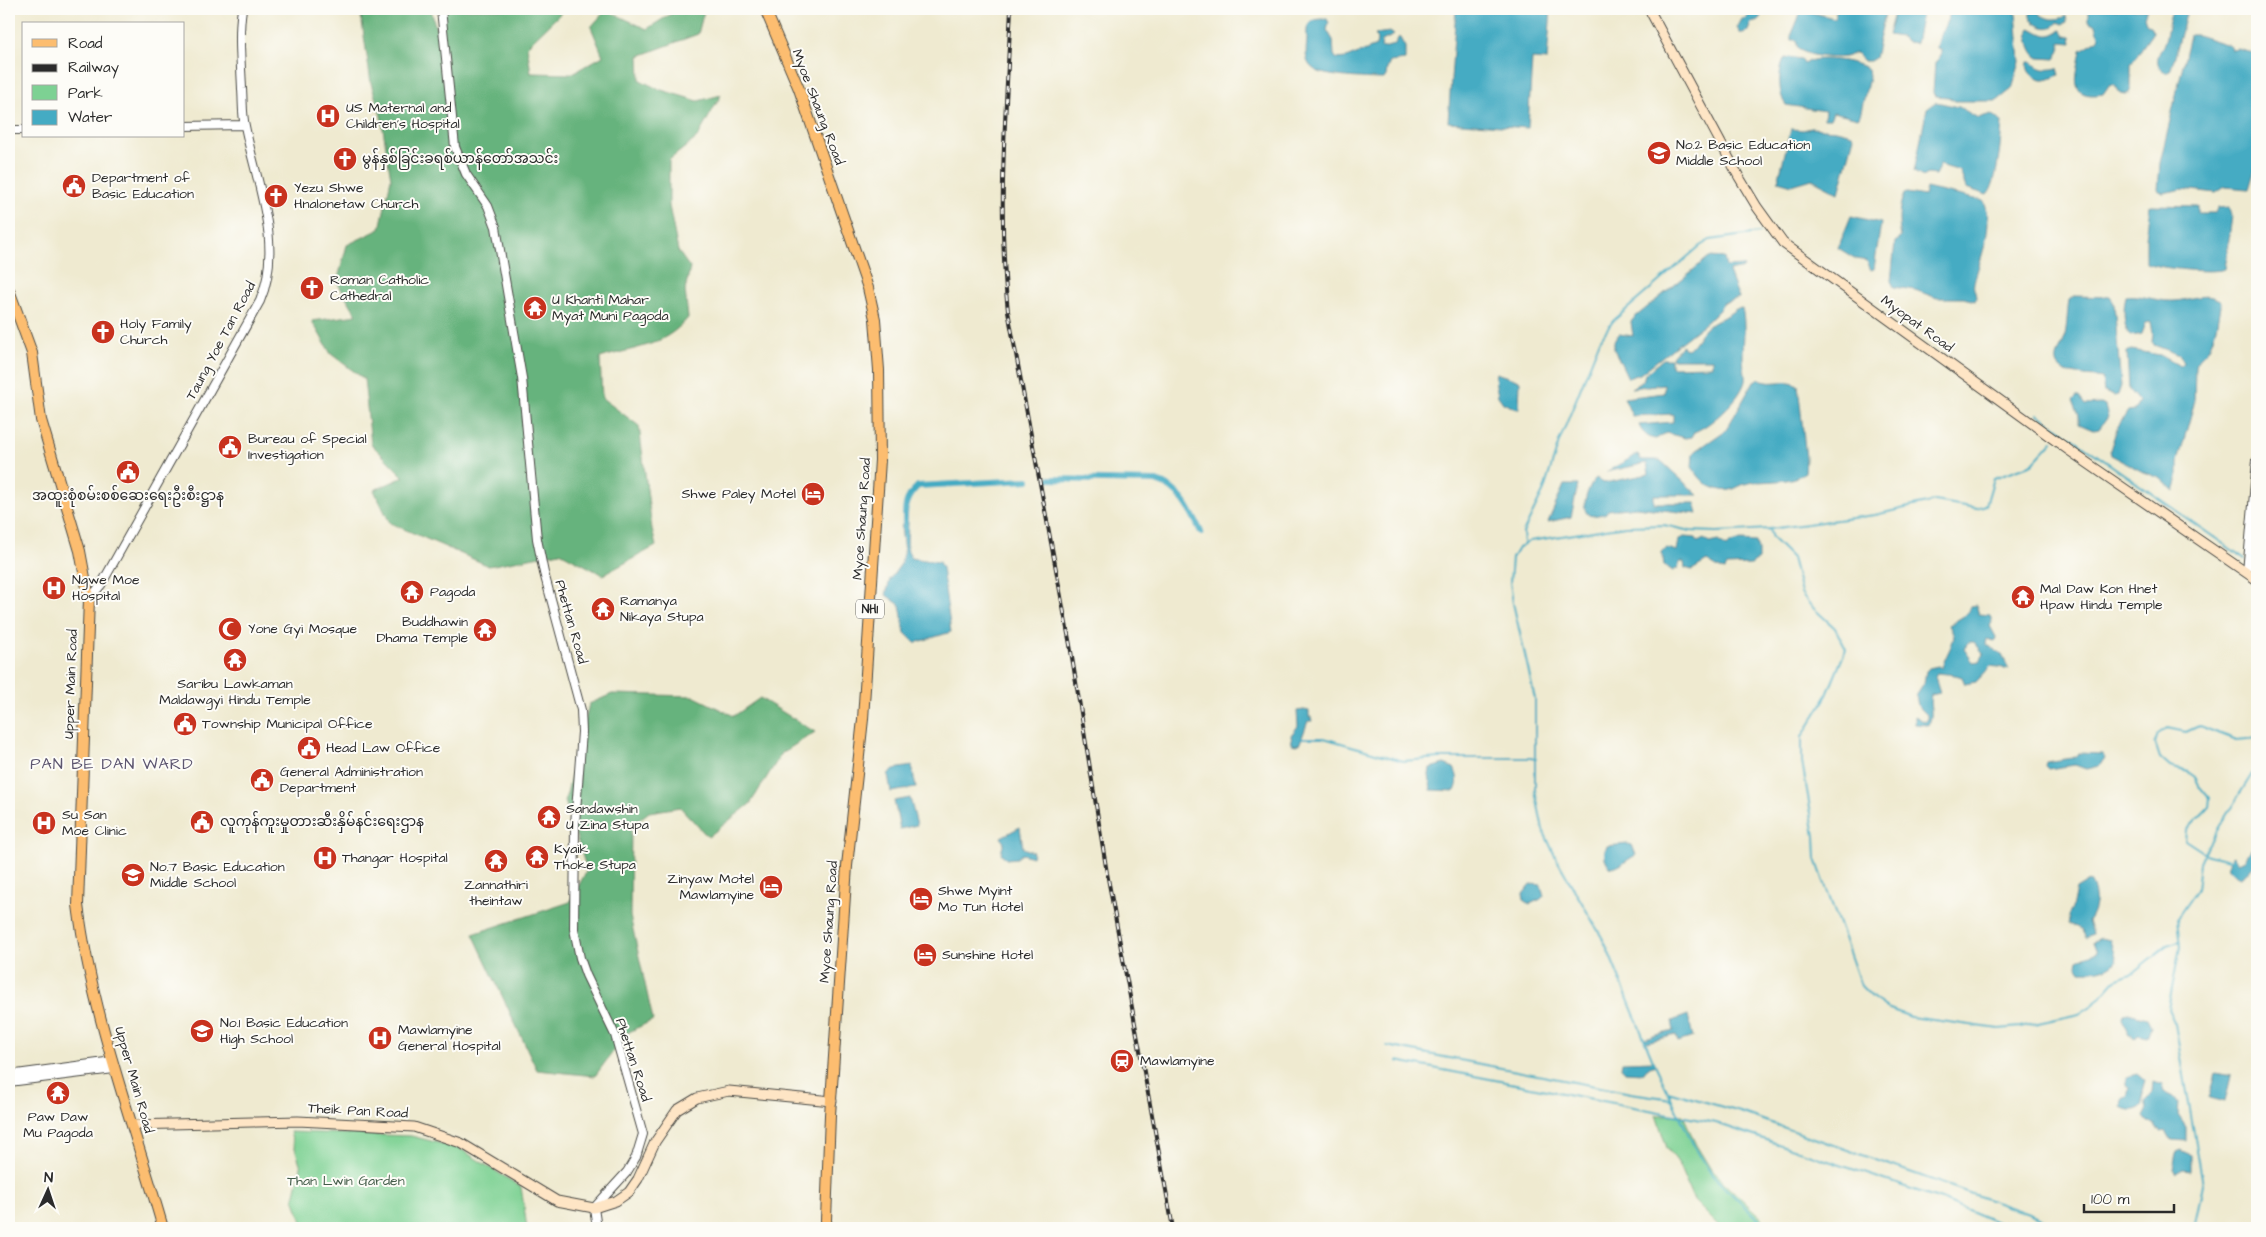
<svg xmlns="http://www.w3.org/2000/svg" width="2266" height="1237" viewBox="0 0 2266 1237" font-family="'Architects Daughter','Noto Sans Myanmar',sans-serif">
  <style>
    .green { fill: #7dd193; stroke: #547e5f }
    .forest { fill: #66b37d; stroke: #486f54 }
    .water { fill: #44abc3; stroke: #386b77; fill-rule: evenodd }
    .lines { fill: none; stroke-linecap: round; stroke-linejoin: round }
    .stream { stroke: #44abc3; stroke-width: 2 }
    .canal { stroke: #44abc3; stroke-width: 6 }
    .tertiary-casing { stroke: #484844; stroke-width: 10 }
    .secondary-casing { stroke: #484844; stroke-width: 11 }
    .primary-casing { stroke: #484844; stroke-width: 12 }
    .trunk-casing { stroke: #484844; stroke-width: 12 }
    .tertiary { stroke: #fff; stroke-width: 8 }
    .secondary { stroke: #fee5c5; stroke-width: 9 }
    .primary { stroke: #fcbd6f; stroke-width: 10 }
    .trunk { stroke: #fcbd6f; stroke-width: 10 }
    .rail-casing { stroke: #2b2b2b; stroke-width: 4 }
    .rail { stroke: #fdfcf7; stroke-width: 2; stroke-dasharray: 5.5; stroke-linecap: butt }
    .labels { text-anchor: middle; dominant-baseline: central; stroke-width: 4; stroke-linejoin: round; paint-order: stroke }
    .shield { fill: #fdfcf7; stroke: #6a6a68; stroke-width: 1 }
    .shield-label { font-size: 12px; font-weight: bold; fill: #2b2b2b }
    .street-label { font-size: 14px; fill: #2b2b2b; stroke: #fdfcf7 }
    .poi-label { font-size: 14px; fill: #2b2b2b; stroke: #fdfcf7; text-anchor: start }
    .park-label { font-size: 14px; fill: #445d4a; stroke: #fdfcf7 }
    .quarter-label { font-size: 16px; letter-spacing: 1px; fill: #5d5670; stroke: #fdfcf7 }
  </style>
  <rect width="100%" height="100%" fill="#fdfcf7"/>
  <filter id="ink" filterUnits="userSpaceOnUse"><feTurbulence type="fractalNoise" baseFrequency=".02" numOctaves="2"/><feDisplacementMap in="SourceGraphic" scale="10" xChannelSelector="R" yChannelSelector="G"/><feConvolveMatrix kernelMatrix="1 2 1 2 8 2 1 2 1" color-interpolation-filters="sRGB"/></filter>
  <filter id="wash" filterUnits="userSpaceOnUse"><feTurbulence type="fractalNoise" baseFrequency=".0096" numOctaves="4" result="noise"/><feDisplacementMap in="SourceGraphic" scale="20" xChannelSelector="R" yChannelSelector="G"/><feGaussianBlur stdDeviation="1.12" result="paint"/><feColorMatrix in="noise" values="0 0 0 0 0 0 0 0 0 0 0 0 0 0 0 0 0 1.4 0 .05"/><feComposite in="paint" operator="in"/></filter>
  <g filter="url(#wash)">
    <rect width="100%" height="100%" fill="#efead0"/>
    <path class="green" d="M1656,1115H1683L1696,1145L1712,1171L1772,1228H1721L1694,1201L1677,1161L1667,1148Z
      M290,1132L411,1136L459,1148L521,1187L527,1228H304L294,1198L301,1167Z"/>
    <path class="forest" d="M360,9H431L436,30L447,9H565L527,46L531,73L571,74L603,56L591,27L606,10L647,29L677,10L704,11L698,34L639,56L640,80L658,89L698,101L721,95L697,138L669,160V206L678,251L690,268L685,290L688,318C662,348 635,347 600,358L602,398L639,426L652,529L656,546L603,575L560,552L489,566L390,523L374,490L404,477L371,444L364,379L331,354L312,321L357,315L337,282L347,245L380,229L391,179L381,116L371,83Z
      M612,694L693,696L734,716L760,698L815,732L782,753L750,804L708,837L680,807L649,812L631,826L630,916L653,1020L627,1033L595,1076L537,1070L473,934L570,902L587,870L565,801L589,704Z"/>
    <path class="water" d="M1456,9H1551L1547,60L1532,59L1528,128L1448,122Z
      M1747,9H1766L1759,21L1751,23L1748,31L1744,34L1740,33L1737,28L1742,19L1747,18L1748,13Z
      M1837,9H1886L1875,58L1870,61H1864L1856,53C1852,53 1850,56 1845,57C1832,59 1809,56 1798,49L1796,40H1791V36L1802,10L1834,18Z
      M1895,9H1923L1916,43L1906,42L1901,37L1888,35Z
      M1951,9H2014L2016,12L2020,62L2012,89L1997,101H1955L1948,97L1936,96L1933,93L1935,63L1941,55V50L1937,49C1938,35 1948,23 1951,9Z
      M2088,9H2147L2144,17L2146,23L2152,27L2153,32L2131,64V88L2129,93L2125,94L2120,93L2115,85L2110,84L2103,94C2065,101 2078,72 2081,50L2096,41L2099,37L2096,25L2088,21Z
      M2173,9H2187C2187,12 2173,65 2170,71L2165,73C2150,60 2162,52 2165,40C2168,30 2168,19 2173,9Z
      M2038,12C2045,20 2057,21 2066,16L2067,22L2062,24L2058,22C2051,33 2035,26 2030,17V13Z
      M1327,19L1329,23L1327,30L1333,40L1334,55L1337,59L1346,58L1376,46L1377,40L1375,34L1390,32L1394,35L1382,41L1381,47L1383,48L1394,45L1399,37L1400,38L1405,47V60L1390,62L1387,69L1386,76L1384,79C1371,79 1330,77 1319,72C1303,65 1306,53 1307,39C1307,34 1306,28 1309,24C1312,19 1321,19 1327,19Z
      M2030,28C2044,33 2046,40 2061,30L2065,36L2071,37L2072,43L2060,42V51L2055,59L2039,58C2030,53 2026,37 2030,28Z
      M2190,35H2197L2229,45L2231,50L2238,49L2257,54V162L2249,189L2225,187L2216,193L2183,189L2163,193L2158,190L2160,163Z
      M1789,57L1801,59L1804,64C1814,54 1856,61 1868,69L1869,77L1860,116L1858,118L1833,112L1830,119H1824L1825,111L1786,105C1778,96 1778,70 1784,59Z
      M2028,62H2031C2041,69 2045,71 2057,68L2059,75C2054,77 2046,81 2042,80C2034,78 2025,72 2028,62Z
      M1936,102L1959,107L1978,118L1991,114L2002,122C2001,138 1998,184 1987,195L1966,188L1960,171L1940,165L1935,175L1928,174L1923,177L1914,172L1927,108Z
      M1811,128L1836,130L1852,134L1854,137L1839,193L1812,179L1792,185L1778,181L1791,129L1803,130Z
      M1926,188L1984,201C1995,226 1980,258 1974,283C1972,289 1978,295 1975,301L1964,298H1937L1915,290L1894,287L1891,281L1895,242L1901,237C1898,224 1898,207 1904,194L1907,193L1924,196Z
      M2150,205L2198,206V213H2215L2218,208L2230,207L2232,216L2225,269C2213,274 2159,268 2146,263V238Z
      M1851,216L1881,223L1874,269L1871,270L1867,261L1856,259L1838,248Z
      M1709,257L1724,258L1726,267L1743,266L1744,268L1729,271V272L1739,298L1723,303L1719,310L1708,321L1640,374L1628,378L1614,349V341L1619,334L1633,336L1631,322L1634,318Z
      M2074,296L2110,297L2114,303L2121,386L2118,395L2114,396L2104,392L2102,378C2089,375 2049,378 2058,354C2059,350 2062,347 2063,343C2067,332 2067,313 2069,300Z
      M2126,296C2140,294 2156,301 2170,301C2187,302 2205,290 2221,301C2218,316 2216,334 2209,348C2205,355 2197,358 2195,366L2194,404L2178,461V478L2174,491L2160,478L2143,472L2111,455L2110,450L2117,428L2128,411L2135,410L2139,402L2129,390L2127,352L2131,350L2160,355L2180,366L2184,363L2180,355L2154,345L2152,342L2153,333L2151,322L2146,323L2142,334L2130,336C2123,327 2123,307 2126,296Z
      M1742,308C1746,324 1743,341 1743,358C1743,365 1746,375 1745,381C1741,399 1709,427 1694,432L1691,437L1685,438L1666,433L1656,439C1649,439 1641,432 1639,425L1673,422V414L1632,416L1624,398L1664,393V384L1631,388L1643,381L1645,374L1663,359H1671V367L1712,366V359H1673L1672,356L1682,345L1683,348L1688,349C1694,345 1699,334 1705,328C1715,320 1727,317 1736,309Z
      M1496,373L1520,381L1519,408L1517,409L1503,403L1498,396C1497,389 1494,380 1496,373Z
      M1758,379C1771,387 1786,377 1798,385L1806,458L1805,472C1792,484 1766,480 1749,483C1736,485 1734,494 1717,489C1704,485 1699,477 1692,467L1693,453L1726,430L1754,381Z
      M2076,397H2079L2085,405L2101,404L2105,406L2108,417L2099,429L2093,430L2079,424V416L2073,400Z
      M1638,454L1641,460H1660L1698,495H1654V503H1695L1698,514L1636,507L1608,510L1605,514C1600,514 1593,517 1589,515C1579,510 1589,484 1596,478L1604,483L1649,474L1647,463L1606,472Z
      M1564,485H1578L1571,517L1548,522Z
      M904,521L908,522L907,548L911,558L939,562L942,568L951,632L915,643L905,633L900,605L886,595L890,579L901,564L904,552L901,527Z
      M1684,537L1696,538L1698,542L1704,539L1709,543L1718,541L1727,547C1733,538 1746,542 1756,542L1758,550V560L1751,565L1727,566L1725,570L1720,569L1707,561L1692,570L1685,568L1684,562H1680L1678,568L1673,571L1664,565L1662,552L1667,548L1677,551L1679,540Z
      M1976,605L1979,614L1990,615L1992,622L1990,626L1996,637L1995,641L1987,639L1986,644L2002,655L2009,669L1991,666L1976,682L1965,684L1962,677C1955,674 1945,674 1937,673L1935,676L1940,693L1931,695C1928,706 1935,714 1928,725L1915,724V716L1925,722L1927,720V715L1918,706L1916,695L1924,683L1926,671L1929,668L1938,666L1942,668C1945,656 1952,648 1954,636L1949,625L1967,614L1970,606ZM1969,642H1974L1984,654L1980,661L1973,662L1964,649Z
      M1304,710L1309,711V717H1311L1312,721H1308L1300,743L1296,745L1292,744L1291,735L1298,726L1297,711Z
      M2079,753L2102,754L2105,758L2099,766L2086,769L2075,765L2048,769L2045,766L2046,762L2073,758Z
      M1444,764L1454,768C1458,776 1459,783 1455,791L1431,790L1429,775L1430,768Z
      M912,766L916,788L891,792L888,774L894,769Z
      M910,798L917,825L900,829L894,801Z
      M1020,827L1023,848L1033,852L1032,857L1022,854L1017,858L1006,859L1001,853L1004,842L1001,837Z
      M1628,844L1632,845L1636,855C1626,860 1621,867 1611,868C1605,861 1602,854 1607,846Z
      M2251,849L2257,851C2257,864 2250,871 2240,877L2228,870C2227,864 2228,859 2233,856L2238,862L2245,859Z
      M2089,881C2098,891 2097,909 2088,921L2092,935L2086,938L2081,929L2069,924L2068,916L2072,909L2076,889Z
      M1531,884L1541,885L1544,896L1541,899L1530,904L1524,900L1523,894Z
      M2100,938L2110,940L2116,961C2108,970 2093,972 2081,971L2077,965L2078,960L2097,952L2093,942Z
      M2128,1013L2147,1018L2151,1026L2147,1037L2138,1035L2135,1039L2128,1034V1030L2122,1019L2124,1014Z
      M1688,1015L1693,1037L1678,1042L1676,1035L1646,1042L1644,1038L1674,1031L1672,1021Z
      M1654,1061L1656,1065L1647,1068L1643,1073L1625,1072L1621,1068L1622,1062Z
      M2216,1073L2231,1076L2225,1102L2209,1098Z
      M2137,1074L2145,1081L2142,1092L2143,1105C2137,1112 2128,1111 2122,1107L2123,1098L2127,1097L2129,1087L2126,1085V1077Z
      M2153,1081L2162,1084L2164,1092L2174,1097L2179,1103L2178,1115L2186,1127V1141L2173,1140L2168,1137L2165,1131L2162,1132L2156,1128V1124L2148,1123L2143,1117L2147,1109L2145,1102L2152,1093Z
      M2180,1150L2191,1155V1170L2183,1169L2176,1173L2173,1169L2176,1153Z"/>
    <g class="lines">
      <path class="stream" d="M2038,414L2245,559
        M2056,437L2060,430
        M1769,529L1772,538L1792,558L1801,593L1811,606L1835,628L1846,649L1827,695L1802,737V762L1815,836L1816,859L1861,986L1873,998L1887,1008L1911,1017L1999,1029L2020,1027L2079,1014L2094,1004L2115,980L2131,974L2167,945L2179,941
        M1524,543L1523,533L1544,490L1559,442L1600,340L1613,321L1700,246L1710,240L1759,233
        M2251,563L2257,568
        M1302,738H1324L1403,761L1440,758H1536
        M2229,860L2208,855L2185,840L2186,831L2209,807L2210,799L2200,787L2195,777L2188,772L2170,767L2160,758L2155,743L2158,734L2167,728L2186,732L2199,726L2237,740L2257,738
        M1387,1046L1631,1093L1672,1099
        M1397,1061L1716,1123L1941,1199L1999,1223
        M1668,1091L1740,1112L2068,1228
        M2008,1227L2011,1228
        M1767,1228L1712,1175L1694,1146L1652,1058L1604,941L1556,858L1543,830L1535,790V699L1513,603L1510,582L1512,558L1518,548L1530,541L1625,526L1664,525L1690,531L1717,532L1769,529L1875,515L1935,501L1976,508L1986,505L1994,478L2032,464L2053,441
        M2194,1228L2203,1184L2175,1024L2168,1009L2180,947L2177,918L2197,889L2200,863L2208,845L2257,766"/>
      <path class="canal" d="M1050,479L1156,481C1180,488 1190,509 1201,532
        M905,529C905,509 903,500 918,486L1028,480"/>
    </g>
  </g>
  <g filter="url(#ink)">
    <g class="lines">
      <g class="tertiary-casing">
        <path id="tertiary" d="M441,9L455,147L466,174L488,206L496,227L522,378L537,539L544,573L581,710L582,732L575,824L574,929L580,958L586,975L615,1035L643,1134L636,1157L627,1172L594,1208L597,1228
          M184,126L244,125
          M9,130H24
          M2247,572L2257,460
          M89,599L101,585L260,301C284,245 256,183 245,126C242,114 243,101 242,89C241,62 238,35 242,9
          M9,1075L113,1061
          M9,1082L114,1069"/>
      </g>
      <g class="secondary-casing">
        <path id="secondary" d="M1649,9L1739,177L1757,207L1783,243L2070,451L2257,580
          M132,1125L298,1121L414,1127L461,1143L557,1201L594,1208L616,1201L629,1192L638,1179L655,1142L677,1110L697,1098L729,1091L832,1101"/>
      </g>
      <g class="primary-casing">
        <path id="primary" d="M9,290L32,353L41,420L80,551L89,599L78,905C92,1016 133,1122 163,1228"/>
      </g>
      <g class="trunk-casing">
        <path id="trunk" d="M765,9L799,89L868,288L875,319L879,370L880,460L863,719L847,866L830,1115L826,1220L827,1228"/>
      </g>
      <use href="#tertiary" class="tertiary"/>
      <use href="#secondary" class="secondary"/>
      <use href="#primary" class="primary"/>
      <use href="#trunk" class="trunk"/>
      <g class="rail-casing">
        <path id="rail" d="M1011,9C1006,109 997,211 1008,311L1070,645L1107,873L1173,1228"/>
      </g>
      <use href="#rail" class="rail"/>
    </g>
  </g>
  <defs>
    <g id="hospital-disc" transform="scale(1.25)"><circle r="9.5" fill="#c8321e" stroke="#fdfcf7"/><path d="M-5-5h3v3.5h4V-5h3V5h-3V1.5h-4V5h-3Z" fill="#fff"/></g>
    <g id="school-disc" transform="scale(1.25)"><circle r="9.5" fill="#c8321e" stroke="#fdfcf7"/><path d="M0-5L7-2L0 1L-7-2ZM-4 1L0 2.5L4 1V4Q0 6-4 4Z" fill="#fff"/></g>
    <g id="church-disc" transform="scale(1.25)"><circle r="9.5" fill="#c8321e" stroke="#fdfcf7"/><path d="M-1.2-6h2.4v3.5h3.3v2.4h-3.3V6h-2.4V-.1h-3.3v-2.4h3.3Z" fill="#fff"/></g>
    <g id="civic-disc" transform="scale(1.25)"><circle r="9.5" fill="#c8321e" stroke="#fdfcf7"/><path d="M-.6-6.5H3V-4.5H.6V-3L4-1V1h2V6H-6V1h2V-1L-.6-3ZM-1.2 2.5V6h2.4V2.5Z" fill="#fff"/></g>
    <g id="temple-disc" transform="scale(1.25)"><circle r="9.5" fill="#c8321e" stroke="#fdfcf7"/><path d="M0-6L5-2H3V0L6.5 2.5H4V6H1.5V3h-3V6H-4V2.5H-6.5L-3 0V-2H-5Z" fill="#fff"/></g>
    <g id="hotel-disc" transform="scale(1.25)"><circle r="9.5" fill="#c8321e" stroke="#fdfcf7"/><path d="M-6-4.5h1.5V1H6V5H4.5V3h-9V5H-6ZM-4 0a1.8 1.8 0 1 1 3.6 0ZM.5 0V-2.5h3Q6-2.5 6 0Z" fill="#fff"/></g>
    <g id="mosque-disc" transform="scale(1.25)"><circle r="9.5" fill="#c8321e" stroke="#fdfcf7"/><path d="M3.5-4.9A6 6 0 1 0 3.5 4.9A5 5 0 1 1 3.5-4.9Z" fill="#fff"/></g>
    <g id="station-disc" transform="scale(1.25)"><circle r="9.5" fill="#c8321e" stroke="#fdfcf7"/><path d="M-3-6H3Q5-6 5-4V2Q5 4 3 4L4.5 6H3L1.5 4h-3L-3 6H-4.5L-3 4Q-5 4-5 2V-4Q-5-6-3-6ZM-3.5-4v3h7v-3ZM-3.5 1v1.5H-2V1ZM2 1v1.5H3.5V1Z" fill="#fff"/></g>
  </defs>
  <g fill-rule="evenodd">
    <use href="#hospital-disc" x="328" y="116"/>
    <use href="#school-disc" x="1659" y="153"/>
    <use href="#church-disc" x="345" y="159"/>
    <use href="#civic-disc" x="74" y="186"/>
    <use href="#church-disc" x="276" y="196"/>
    <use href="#church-disc" x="312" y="288"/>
    <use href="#temple-disc" x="535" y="308"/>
    <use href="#church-disc" x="103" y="332"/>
    <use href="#civic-disc" x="230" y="447"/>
    <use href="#civic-disc" x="128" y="472"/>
    <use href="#hotel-disc" x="813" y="494"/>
    <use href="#hospital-disc" x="54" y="588"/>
    <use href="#temple-disc" x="412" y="592"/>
    <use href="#temple-disc" x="2023" y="597"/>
    <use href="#temple-disc" x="603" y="609"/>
    <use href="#mosque-disc" x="230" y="629"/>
    <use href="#temple-disc" x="485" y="630"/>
    <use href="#temple-disc" x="235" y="660"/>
    <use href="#civic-disc" x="185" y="724"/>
    <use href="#civic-disc" x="309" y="748"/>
    <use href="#civic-disc" x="262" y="780"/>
    <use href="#temple-disc" x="549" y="817"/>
    <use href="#civic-disc" x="202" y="822"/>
    <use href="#hospital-disc" x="44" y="823"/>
    <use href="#temple-disc" x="537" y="857"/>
    <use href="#hospital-disc" x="325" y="858"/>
    <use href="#temple-disc" x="496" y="861"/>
    <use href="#school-disc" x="133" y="875"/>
    <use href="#hotel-disc" x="771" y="887"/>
    <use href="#hotel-disc" x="921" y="899"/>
    <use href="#hotel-disc" x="925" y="955"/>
    <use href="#school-disc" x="202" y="1031"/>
    <use href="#hospital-disc" x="380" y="1038"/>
    <use href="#station-disc" x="1122" y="1061"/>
    <use href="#temple-disc" x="58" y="1093"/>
  </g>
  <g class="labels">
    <rect class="shield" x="856" y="599.5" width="28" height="19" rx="4"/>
    <g class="shield-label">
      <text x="870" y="609">NH1</text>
    </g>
    <g class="street-label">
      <text transform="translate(818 107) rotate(69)">Myoe Shaung Road</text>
      <text transform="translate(1917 324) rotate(36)">Myopat Road</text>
      <text transform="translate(221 341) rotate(-62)">Taung Yoe Tan Road</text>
      <text transform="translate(862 519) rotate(-86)">Myoe Shaung Road</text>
      <text transform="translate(571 622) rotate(74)">Phettan Road</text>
      <text transform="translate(71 684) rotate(-88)">Upper Main Road</text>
      <text transform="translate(829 922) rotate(-86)">Myoe Shaung Road</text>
      <text transform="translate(633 1060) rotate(72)">Phettan Road</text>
      <text transform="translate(134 1080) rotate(74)">Upper Main Road</text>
      <text transform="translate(358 1111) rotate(3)">Theik Pan Road</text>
    </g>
    <g class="poi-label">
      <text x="346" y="108">US Maternal and<tspan x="346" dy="16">Children's Hospital</tspan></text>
      <text x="1676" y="145">No.2 Basic Education<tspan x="1676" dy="16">Middle School</tspan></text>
      <text x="362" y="159">မွန်နှစ်ခြင်းခရစ်ယာန်တော်အသင်း</text>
      <text x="92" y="178">Department of<tspan x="92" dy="16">Basic Education</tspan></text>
      <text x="294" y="188">Yezu Shwe<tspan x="294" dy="16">Hnalonetaw Church</tspan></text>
      <text x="330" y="280">Roman Catholic<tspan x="330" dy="16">Cathedral</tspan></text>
      <text x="552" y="300">U Khanti Mahar<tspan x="552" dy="16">Myat Muni Pagoda</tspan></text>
      <text x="120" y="324">Holy Family<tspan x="120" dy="16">Church</tspan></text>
      <text x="248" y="439">Bureau of Special<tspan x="248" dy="16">Investigation</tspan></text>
      <text x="796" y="494" text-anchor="end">Shwe Paley Motel</text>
      <text x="128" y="496" text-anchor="middle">အထူးစုံစမ်းစစ်ဆေးရေးဦးစီးဋ္ဌာန</text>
      <text x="72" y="580">Ngwe Moe<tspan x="72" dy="16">Hospital</tspan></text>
      <text x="2040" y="589">Mal Daw Kon Hnet<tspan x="2040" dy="16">Hpaw Hindu Temple</tspan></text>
      <text x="430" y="592">Pagoda</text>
      <text x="620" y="601">Ramanya<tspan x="620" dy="16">Nikaya Stupa</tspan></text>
      <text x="468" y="622" text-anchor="end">Buddhawin<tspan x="468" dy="16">Dhama Temple</tspan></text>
      <text x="248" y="629">Yone Gyi Mosque</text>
      <text x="235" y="684" text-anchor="middle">Saribu Lawkaman<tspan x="235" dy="16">Maldawgyi Hindu Temple</tspan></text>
      <text x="202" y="724">Township Municipal Office</text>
      <text x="326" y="748">Head Law Office</text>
      <text x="280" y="772">General Administration<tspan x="280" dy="16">Department</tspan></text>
      <text x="566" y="809">Sandawshin<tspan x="566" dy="16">U Zina Stupa</tspan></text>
      <text x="62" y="815">Su San<tspan x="62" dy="16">Moe Clinic</tspan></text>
      <text x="220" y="822">လူကုန်ကူးမှုတားဆီးနှိမ်နင်းရေးဌာန</text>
      <text x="554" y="849">Kyaik<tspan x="554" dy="16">Thoke Stupa</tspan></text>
      <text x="342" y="858">Thangar Hospital</text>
      <text x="150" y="867">No.7 Basic Education<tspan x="150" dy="16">Middle School</tspan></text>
      <text x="754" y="879" text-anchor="end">Zinyaw Motel<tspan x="754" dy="16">Mawlamyine</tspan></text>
      <text x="496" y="885" text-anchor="middle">Zannathiri<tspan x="496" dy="16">theintaw</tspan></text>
      <text x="938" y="891">Shwe Myint<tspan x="938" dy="16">Mo Tun Hotel</tspan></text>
      <text x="942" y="955">Sunshine Hotel</text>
      <text x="220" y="1023">No.1 Basic Education<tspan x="220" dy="16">High School</tspan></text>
      <text x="398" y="1030">Mawlamyine<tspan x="398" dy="16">General Hospital</tspan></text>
      <text x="1140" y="1061">Mawlamyine</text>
      <text x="58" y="1117" text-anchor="middle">Paw Daw<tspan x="58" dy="16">Mu Pagoda</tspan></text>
    </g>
    <g class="park-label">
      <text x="346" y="1181">Than Lwin Garden</text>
    </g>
    <g class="quarter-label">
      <text x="112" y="764">PAN BE DAN WARD</text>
    </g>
  </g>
  <rect width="2266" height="1237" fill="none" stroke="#fdfcf7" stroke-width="30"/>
  <rect x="22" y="22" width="162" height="115" fill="#fdfcf7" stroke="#a9a8a5"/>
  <rect x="32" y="39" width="25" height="8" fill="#fcbd6f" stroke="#a9a8a5"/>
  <text x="68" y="48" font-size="15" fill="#2b2b2b">Road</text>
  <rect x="32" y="64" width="25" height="8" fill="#2b2b2b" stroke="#a9a8a5"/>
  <text x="68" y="72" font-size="15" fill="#2b2b2b">Railway</text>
  <rect x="32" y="85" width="25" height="15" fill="#7dd193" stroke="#a9a8a5"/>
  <text x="68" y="98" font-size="15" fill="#2b2b2b">Park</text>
  <rect x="32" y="110" width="25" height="15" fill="#44abc3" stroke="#a9a8a5"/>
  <text x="68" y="122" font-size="15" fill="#2b2b2b">Water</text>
  <g transform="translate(48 1190) rotate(3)" stroke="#fdfcf7" stroke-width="4" paint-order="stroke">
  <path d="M0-4L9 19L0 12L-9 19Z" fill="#2b2b2b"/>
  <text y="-8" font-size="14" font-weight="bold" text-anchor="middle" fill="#2b2b2b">N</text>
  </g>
  <path d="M2084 1204v8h90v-8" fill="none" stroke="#2b2b2b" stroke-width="2.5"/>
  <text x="2091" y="1204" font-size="15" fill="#2b2b2b" stroke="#fdfcf7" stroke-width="4" paint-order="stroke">100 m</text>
</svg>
